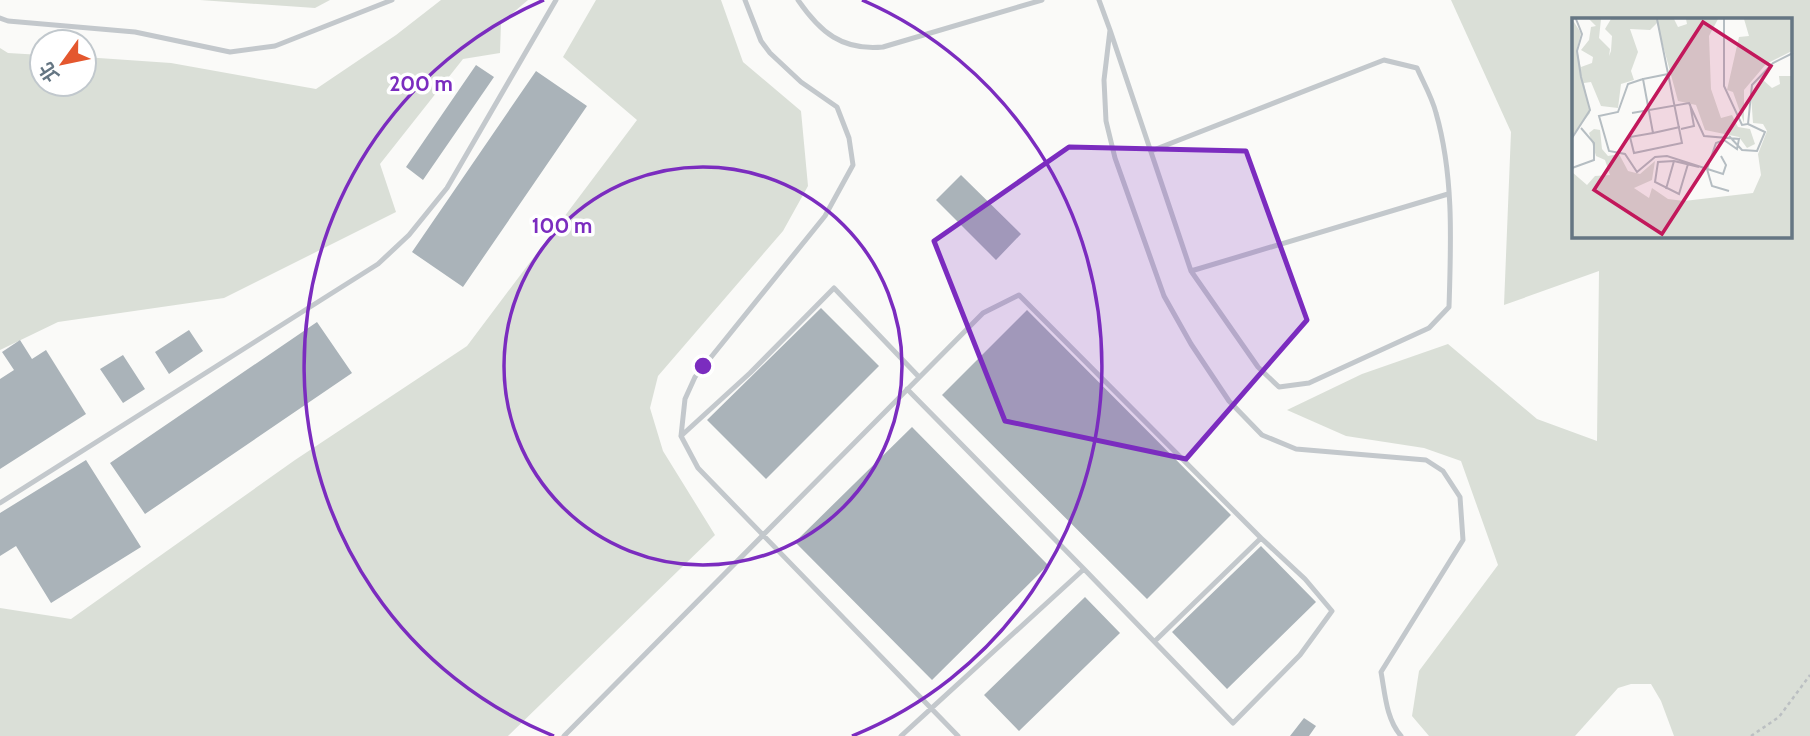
<svg xmlns="http://www.w3.org/2000/svg" width="1810" height="736" viewBox="0 0 1810 736" font-family="Cabin,'Noto Sans TC',sans-serif">
  <style>
    .green { fill: #dadfd7; fill-rule: evenodd }
    .building { fill: #aab3b9 }
    .lines { fill: none; stroke-linecap: round; stroke-linejoin: round }
    .path { stroke: #bbbfc2; stroke-width: 2.5; stroke-dasharray: 3.5 3.5; stroke-linecap: butt }
    .lane { stroke: #c3c8cc; stroke-width: 5 }
    .marked { fill: #7b2cbf; fill-opacity: 0.2; stroke: #7b2cbf; stroke-width: 5; stroke-linejoin: round }
    .ring { fill: none; stroke: #7b2cbf; stroke-width: 3.5 }
    .inset-road { fill: none; stroke: #b5bdc2; stroke-width: 2 }
    .view { fill: #c2185b; fill-opacity: 0.15; stroke: #c2185b; stroke-width: 3.5 }
    .inset-edge { fill: none; stroke: #657683; stroke-width: 3.5 }
    .centre { fill: #7b2cbf; stroke: #fff; stroke-width: 3.5 }
    .ring-label { font-size: 21px; text-anchor: middle; font-weight: bold; fill: #7b2cbf; stroke: #fff; stroke-width: 7; stroke-linejoin: round; paint-order: stroke }
  </style>
  <rect width="100%" height="100%" fill="#fafaf8"/>
  <path class="green" d="M200,0H330L315,8Z
    M441,0H528L501,23L500,53L463,59L380,164L396,212L224,298L58,322L0,350V48L8,53L42,55V84H84V57L171,63L316,89L396,35Z
    M596,0H721L743,62L801,111L808,186L783,231L658,376L650,408L663,451L715,535L508,736H0V608L71,619L295,460L467,346L637,120L563,57Z
    M1451,0H1810V736H1674L1661,701L1651,684H1631L1618,688L1575,736H1429L1412,716L1419,671L1498,565L1461,461L1424,448L1346,436L1287,410L1362,374L1448,344L1537,419L1597,441L1599,271L1504,305L1511,132ZM1791,19V236H1574V19Z"/>
  <path class="building" d="M476,65L494,77L423,180L406,167Z
    M536,71L587,106L463,287L412,252Z
    M961,175L1021,234L996,260L936,200Z
    M821,308L879,366L766,479L707,420Z
    M1027,310L1231,515L1147,599L942,395Z
    M317,322L352,373L145,514L110,463Z
    M189,330L203,351L169,374L155,352Z
    M20,340L32,359L46,350L86,414L0,469V379L14,370L2,352Z
    M123,355L145,389L123,403L100,369Z
    M912,427L1048,565L932,680L795,542Z
    M86,460L141,547L51,603L16,546L0,556V513Z
    M1261,546L1316,602L1227,689L1172,632Z
    M1085,597L1120,633L1019,731L984,695Z
    M1304,718L1316,726L1309,736H1290Z"/>
  <g class="lines">
    <path class="path" d="M1751,736L1779,717L1810,675"/>
    <path class="lane" d="M745,0L761,41L770,53L801,82L837,107L849,138L853,165L825,216L695,377L685,399L681,436L698,468L958,736
      M798,0C820,32 842,51 883,47L1042,0
      M1099,0L1110,30L1104,80L1106,121L1115,158L1164,296L1191,344L1229,401L1262,435L1296,449L1426,460L1443,471L1460,497L1463,540L1381,672C1385,693 1386,719 1401,736
      M0,18L8,21L135,32L230,52L275,46L392,0
      M1110,30L1191,271L1258,367L1279,387L1309,383L1429,328L1449,307C1451,243 1454,176 1436,113C1432,97 1423,82 1417,68L1384,60L1151,151
      M1191,271L1448,194
      M681,436L750,373L834,288L919,377
      M0,503L378,264L409,235L447,188L556,0
      M1155,641L1261,538
      M564,736L983,313L1019,295L1261,538L1305,579L1332,611L1300,655L1233,723L1084,569
      M901,736L1084,569L907,389"/>
  </g>
  <path class="marked" d="M1069,147L1246,151L1307,320L1186,459L1005,421L934,241Z"/>
  <g class="ring">
    <circle cx="703" cy="366" r="199"/>
    <path d="M554 736A399 399 0 0 1 544 0M862 0A399 399 0 0 1 852 736"/>
  </g>
  <g transform="translate(1572 18)">
    <rect width="220" height="220" fill="#fafaf8"/>
    <path d="M0,1L9,15L5,31L18,95L0,118ZM17,1H29L27,20L38,31L37,38L39,33L40,18L33,11L39,1H102L106,9L115,6L114,1H146L137,18L139,71L149,100L160,97L166,109L178,111L183,126L175,130L167,119L133,112L124,87L106,83L85,5L78,12L58,11L66,34L59,53L62,62L49,66L46,90L29,88L19,64L12,65L10,60L9,49L20,45L21,39L9,32L17,22L19,9L24,8ZM172,1H220V33L194,46L172,72V105L161,74L155,72L167,19L177,18ZM207,58H220V220H0V154L15,167L23,158L38,157L33,142L24,138L17,115L22,111L28,112L30,131L36,138L47,136L56,153L68,156L83,143L80,162L62,170L77,180L80,170L96,181L112,183L181,175L189,157L186,136L195,113L191,106L181,105L179,77L191,62L200,70L208,66Z" fill="#dadfd7"/>
    <path class="inset-road" d="M152,1V68L170,107L176,106L180,67L201,45L221,35M96,56L71,61L81,115L108,109M71,61L56,66L46,94L27,98L37,133L53,136L65,154L83,139L95,138L151,156L154,147L149,138M60,95L117,85L132,118L167,121L165,131L152,122L144,125L135,151L140,168L157,173M109,111L122,108L118,86M81,115L58,119L62,135L110,125L85,1M157,118L170,132L185,133L193,114L176,106M0,120L18,92L9,59L5,33L10,16L4,1M116,146L107,176L83,164L86,144L102,143L127,149M0,150L22,142V125L9,110M94,171L102,143"/>
    <path class="view" d="M131,4L199,48L90,216L22,172Z"/>
    <rect width="220" height="220" class="inset-edge"/>
  </g>
  <circle cx="703" cy="366" r="10" class="centre"/>
  <g class="ring-label">
    <text x="421" y="91">200 m</text>
    <text x="562" y="233">100 m</text>
  </g>
  <g transform="translate(63 63) rotate(237)"><circle r="33" fill="#ffffff" stroke="#c1c8cd" stroke-width="2"/>
  <path d="M0-5L12 26L0 18L-12 26Z" fill="#e4572e"/>
  <text y="-10" font-size="19" font-weight="bold" text-anchor="middle" fill="#657683">北</text>
  </g>
</svg>
